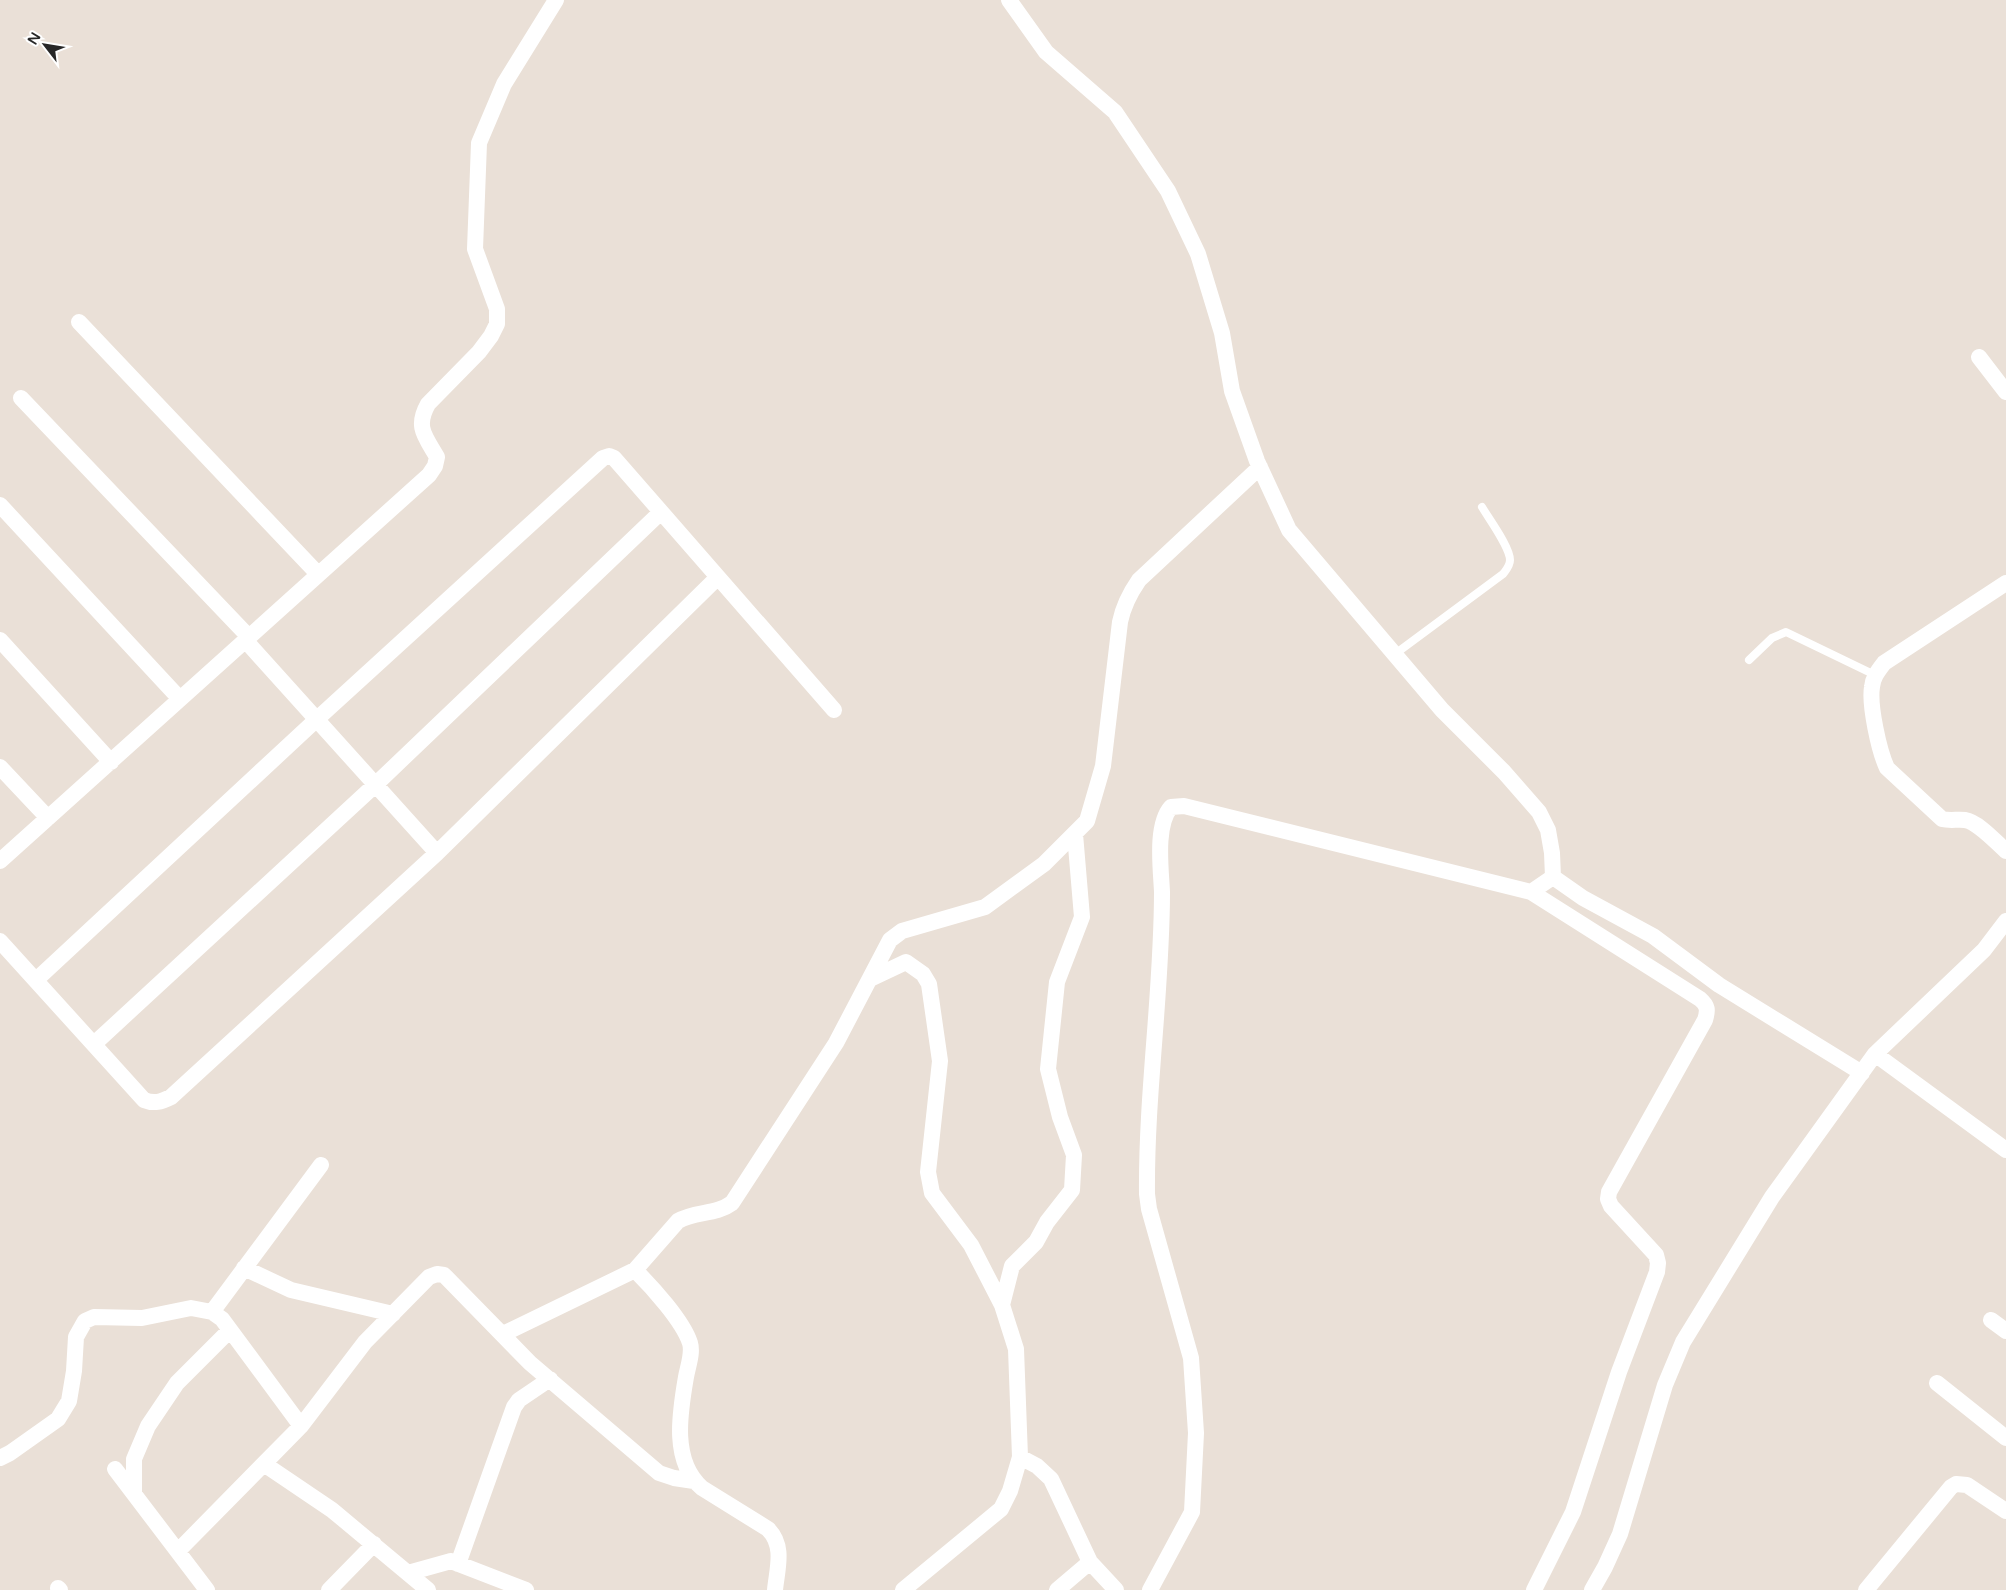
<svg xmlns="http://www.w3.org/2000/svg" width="2006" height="1590" viewBox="0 0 2006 1590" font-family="'Varela Round',sans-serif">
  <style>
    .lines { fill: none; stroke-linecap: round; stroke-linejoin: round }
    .lane { stroke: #fff; stroke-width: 8 }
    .street { stroke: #fff; stroke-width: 16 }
  </style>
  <rect width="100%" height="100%" fill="#eae0d7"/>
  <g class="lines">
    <path class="lane" d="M1395,654L1503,574C1506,570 1510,566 1510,560C1510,547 1489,519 1482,507
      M1749,660L1772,638L1786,632L1875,675"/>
    <path class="street" d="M1009,0L1046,52L1115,112L1168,191L1198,254L1222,333L1232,391L1257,461L1289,530L1442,710L1504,772L1539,812L1548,830L1552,853L1553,877L1583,898L1653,936L1719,985L1862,1073
      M79,322L318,574
      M1979,357L2006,392
      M21,398L249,637
      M0,505L180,699
      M2006,583L1884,663C1878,671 1873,677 1872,687C1869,705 1879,751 1887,768L1942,819C1950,821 1958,819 1965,820C1978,822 1996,842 2006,851
      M0,640L111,762
      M245,640L437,853
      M0,767L48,818
      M0,861L429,475L435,466L437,457C425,436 415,427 428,404L479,352L491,336L497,324V309L475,249L479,143L504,84L556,0
      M1531,892L1700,999C1708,1006 1708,1010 1705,1020L1609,1192L1608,1199L1611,1206L1656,1255L1658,1263L1657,1272L1619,1372L1573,1512L1534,1590
      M0,941L144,1100C154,1104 161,1102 171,1097L437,853L718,577
      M870,979L906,962L923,974L929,984L940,1061L928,1172L932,1193L971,1245L1002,1305L1016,1349L1020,1457L1010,1491L1001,1509L903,1590
      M36,980L317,719L603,458L609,456L614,458L834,710
      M94,1044L375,785L661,512
      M1875,1054L2006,1150
      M244,1268L291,1290L393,1314
      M635,1270C652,1287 683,1321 690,1343C693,1353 688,1366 686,1377C680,1412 671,1461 702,1488L768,1529C785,1546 777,1569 775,1590
      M1002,1305L1012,1266L1036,1242L1047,1222L1072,1190L1074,1155L1060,1117L1048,1069L1057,982L1082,917L1075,834
      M212,1312L321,1165
      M1991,1320L2006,1331
      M503,1334L635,1270L678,1221C695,1211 716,1215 732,1203L836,1043L890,940L902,931L985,907L1044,864L1087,821L1103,766L1120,622C1123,607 1130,593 1139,580L1260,467
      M1937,1383L2006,1438
      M1020,1457L1037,1466L1051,1479L1090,1562L1116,1590
      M0,1458L10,1453L58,1419L69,1401L74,1371L76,1337L85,1321L94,1317L142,1318L191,1308L212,1312L222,1319L301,1426
      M264,1464L332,1510L428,1590
      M115,1469L207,1590
      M134,1494V1459L148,1426L177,1383L229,1331
      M178,1551L301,1426L365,1342L429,1277L437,1274L444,1275L530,1363L659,1473L674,1478L694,1481
      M458,1564L514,1407L519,1400L550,1379
      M408,1573L451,1561L526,1590
      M58,1588L60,1590
      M329,1590L374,1544
      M1057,1590L1090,1562
      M1150,1590L1192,1512L1196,1433L1191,1358L1149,1209L1147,1194C1146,1093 1162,993 1162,892C1161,869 1155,825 1171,807L1184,806L1531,892L1553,877
      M1592,1590L1605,1567L1620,1534L1665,1385L1683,1342L1772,1197L1875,1054L1984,950L2006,921
      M1866,1590L1951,1487L1956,1484L1967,1485L2006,1511"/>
  </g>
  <g transform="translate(45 45) rotate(301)" stroke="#ffffff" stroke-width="4" paint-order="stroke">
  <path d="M0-4L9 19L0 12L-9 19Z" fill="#272727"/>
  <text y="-8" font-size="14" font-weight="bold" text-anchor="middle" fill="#272727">N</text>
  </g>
</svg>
